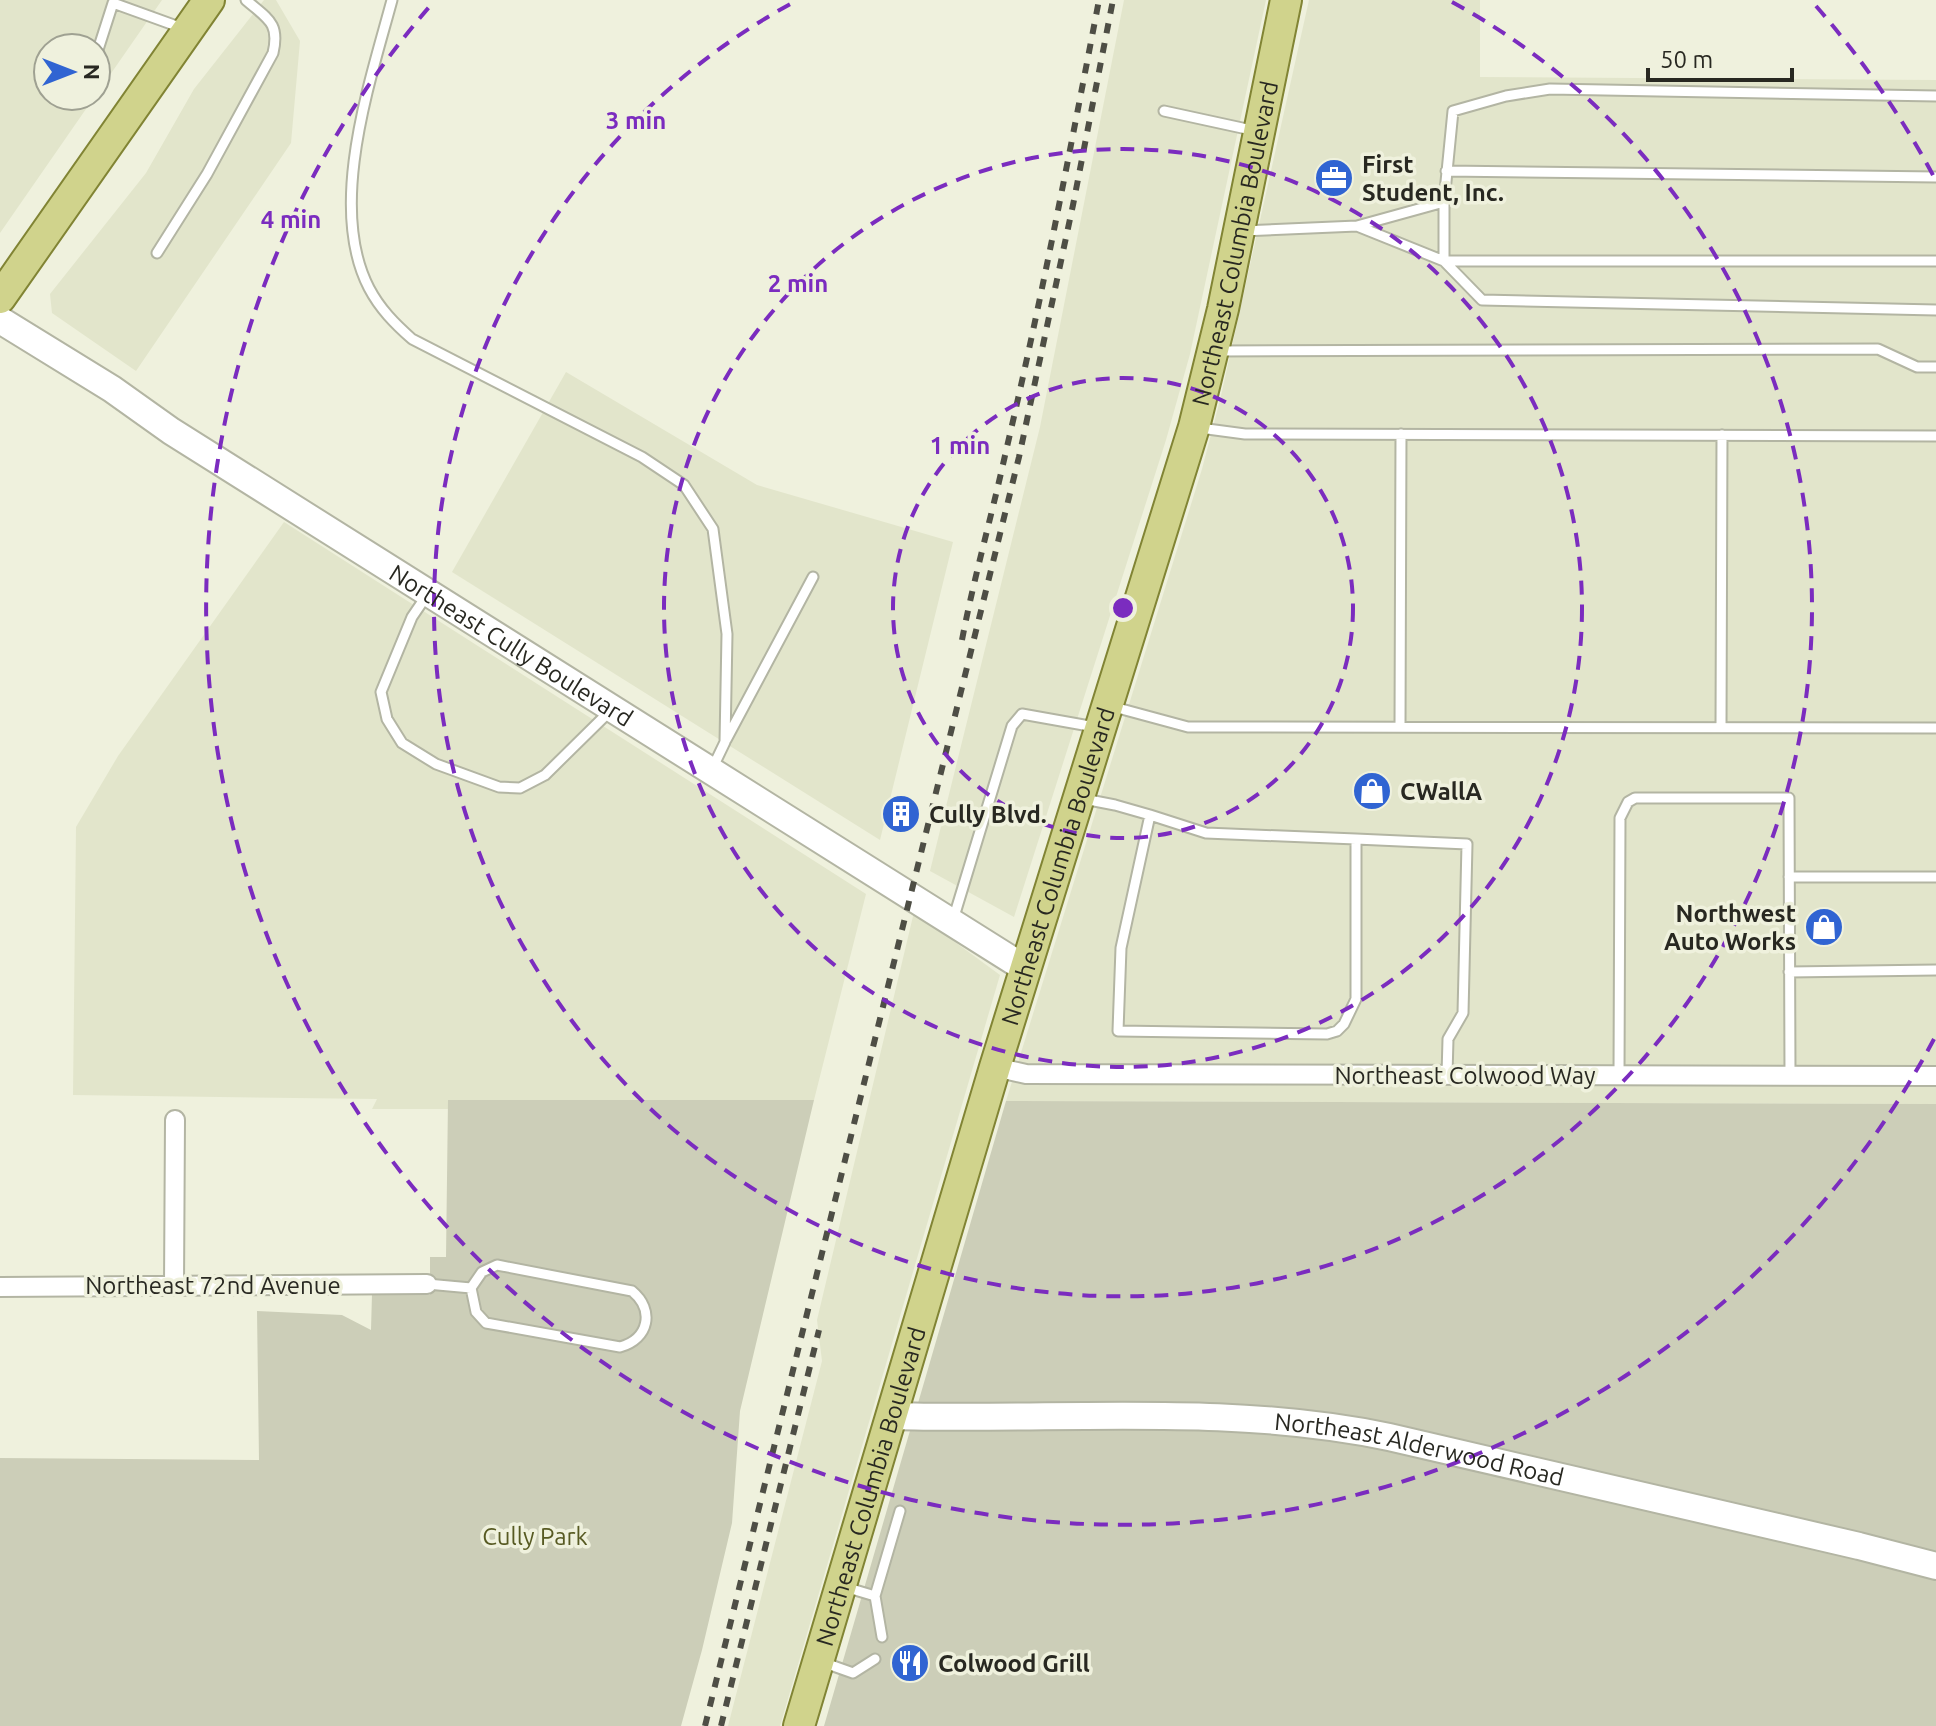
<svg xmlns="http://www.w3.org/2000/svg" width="1936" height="1726" viewBox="0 0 1936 1726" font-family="Ubuntu,sans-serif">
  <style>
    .built { fill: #e2e5cb }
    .green { fill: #ccceb8 }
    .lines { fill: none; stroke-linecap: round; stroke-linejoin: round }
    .lane-casing { stroke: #b3b5a3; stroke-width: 13 }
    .street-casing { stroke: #b3b5a3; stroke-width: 22 }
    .secondary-casing { stroke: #b3b5a3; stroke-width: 30 }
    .primary-casing { stroke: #818434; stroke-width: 34 }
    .lane { stroke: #fff; stroke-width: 9 }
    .street { stroke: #fff; stroke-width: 18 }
    .secondary { stroke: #fff; stroke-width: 26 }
    .primary { stroke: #d0d38c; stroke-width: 30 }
    .rail { stroke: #4e4e45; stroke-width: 6; stroke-dasharray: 10 10; stroke-linecap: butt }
    .ring { fill: none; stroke: #7b2cbf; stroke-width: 4; stroke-dasharray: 14 10 }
    .labels { text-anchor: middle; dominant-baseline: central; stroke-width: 7; stroke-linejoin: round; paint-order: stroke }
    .poi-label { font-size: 24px; font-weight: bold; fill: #282821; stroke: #eff1dd; text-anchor: start }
    .street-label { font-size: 24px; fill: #282821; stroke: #eff1dd }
    .park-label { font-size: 24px; fill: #575a22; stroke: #eff1dd }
    .centre { fill: #7b2cbf; stroke: #eff1dd; stroke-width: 4 }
    .ring-label { font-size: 24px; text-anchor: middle; font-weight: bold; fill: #7b2cbf; stroke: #eff1dd; stroke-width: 7; stroke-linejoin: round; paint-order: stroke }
  </style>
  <rect width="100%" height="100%" fill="#eff1dd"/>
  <path class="built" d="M0,0H162L96,95V48H48V96H95L0,233Z
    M264,0H276L300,41L291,143L136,371L52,313L50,294L146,173L194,89Z
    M1124,0H1266L1190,354L1166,440L1014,917L930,871L1040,427Z
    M1309,0H1480V77L1936,80V1104L1006,1101L1202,469L1220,400Z
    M566,372L757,485L953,542L880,840L452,572Z
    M284,522L866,894L814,1100H448V1109H372L377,1099L73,1095L76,827L118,756Z
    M914,912L1000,975L780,1726H728L822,1361L817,1320Z"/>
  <path class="green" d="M448,1100H814L740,1411L732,1523L702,1650L681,1726H0V1458L259,1460L257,1311L342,1315L371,1330L372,1294L430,1295V1257H446Z
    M1006,1101L1936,1104V1726H824Z"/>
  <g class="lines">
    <g class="lane-casing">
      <path id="lane" d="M392,0C370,82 327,207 369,288C380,309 395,324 412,339L642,457L684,485L713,529L727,634L725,742L713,767
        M96,56L113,3L185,29
        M1936,96L1550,89L1506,96L1453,111L1444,202V261H1936
        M1164,111L1256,131
        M1446,171L1936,177
        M1357,226L1444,261L1482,300L1936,310
        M1242,231L1357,226L1444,202
        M157,253L207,174L273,53C280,23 268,19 246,0
        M1219,351L1878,349L1917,367H1936
        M1200,428L1245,434L1936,436
        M427,595L412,617L381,692L387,719L402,743L436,764L499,787L520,788L545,775L611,710
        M1114,707L1188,727L1936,728
        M1400,727L1401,434
        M1721,727L1722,435
        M726,740L813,577
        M1084,799L1115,805L1150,815L1121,948L1118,1031L1327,1034L1337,1031L1344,1024L1356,999V839L1206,833L1150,815
        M1356,839L1467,844L1463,1013L1448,1039L1447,1075
        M1789,877H1936
        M953,920L1012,726L1022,714L1095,727
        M1789,972L1936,970
        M1619,1075L1620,818L1628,802L1635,798H1789L1790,1076
        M427,1284L471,1288L482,1272L497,1265L632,1291C655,1310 649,1339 620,1347L486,1323L476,1312L471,1288
        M845,1587L875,1596L882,1637
        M875,1596L900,1511
        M822,1662L853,1673L875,1659"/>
    </g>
    <g class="street-casing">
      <path id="street" d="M995,1067L1026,1074L1936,1076
        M174,1285L175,1120
        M0,1287L427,1284"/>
    </g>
    <g class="secondary-casing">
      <g id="secondary">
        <path id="s1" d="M0,320L112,389L171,431L1026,969"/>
        <path id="s2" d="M892,1416C1056,1421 1228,1403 1389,1437L1859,1546L1936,1566"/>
      </g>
    </g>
    <g class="primary-casing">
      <g id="primary">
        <path d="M0,298L209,0"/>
        <path id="s3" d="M799,1726L995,1067L1194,427L1223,309L1286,0"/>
      </g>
    </g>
    <use href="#lane" class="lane"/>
    <use href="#street" class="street"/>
    <use href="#secondary" class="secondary"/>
    <use href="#primary" class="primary"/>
    <path class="rail" d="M962,640C974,577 992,515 1006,451C1041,302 1070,151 1099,0
      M705,1726L1019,457L1073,205L1113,0
      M721,1726L819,1330"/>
  </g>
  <g class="ring">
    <circle cx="1123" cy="608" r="230"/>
    <circle cx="1123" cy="608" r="459"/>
    <path d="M1452 2A689 689 0 1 1 794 2"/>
    <path d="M1934 1039A918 918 0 1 1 430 6M1816 6A918 918 0 0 1 1934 177"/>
  </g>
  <defs>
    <g id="office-disc" transform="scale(2)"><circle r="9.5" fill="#3064d2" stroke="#eff1dd"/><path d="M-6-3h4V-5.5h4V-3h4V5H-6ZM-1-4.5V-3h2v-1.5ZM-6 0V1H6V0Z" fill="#fff"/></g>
    <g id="shop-disc" transform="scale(2)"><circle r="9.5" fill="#3064d2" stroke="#eff1dd"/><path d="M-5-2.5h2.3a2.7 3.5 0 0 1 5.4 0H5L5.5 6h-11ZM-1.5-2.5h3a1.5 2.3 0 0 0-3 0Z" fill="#fff"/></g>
    <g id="building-disc" transform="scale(2)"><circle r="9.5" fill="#3064d2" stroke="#eff1dd"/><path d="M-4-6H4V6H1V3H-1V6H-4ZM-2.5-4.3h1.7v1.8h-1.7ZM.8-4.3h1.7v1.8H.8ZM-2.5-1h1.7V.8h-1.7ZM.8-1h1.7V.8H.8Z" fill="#fff"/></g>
    <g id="restaurant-disc" transform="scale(2)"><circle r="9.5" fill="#3064d2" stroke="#eff1dd"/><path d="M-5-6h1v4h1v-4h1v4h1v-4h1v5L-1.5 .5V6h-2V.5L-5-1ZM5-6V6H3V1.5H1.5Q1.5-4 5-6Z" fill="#fff"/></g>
  </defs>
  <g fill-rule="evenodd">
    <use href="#office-disc" x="1334" y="178"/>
    <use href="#shop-disc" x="1372" y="791"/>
    <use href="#building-disc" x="901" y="814"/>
    <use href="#shop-disc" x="1824" y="927"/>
    <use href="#restaurant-disc" x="910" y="1663"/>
  </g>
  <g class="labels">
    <g class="poi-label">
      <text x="1362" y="164">First<tspan x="1362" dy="28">Student, Inc.</tspan></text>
      <text x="1400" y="791">CWallA</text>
      <text x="929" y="814">Cully Blvd.</text>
      <text x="1796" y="913" text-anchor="end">Northwest<tspan x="1796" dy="28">Auto Works</tspan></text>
      <text x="938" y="1663">Colwood Grill</text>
    </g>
    <g class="street-label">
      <text stroke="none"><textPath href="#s3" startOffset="1546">Northeast Columbia Boulevard</textPath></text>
      <text stroke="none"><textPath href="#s1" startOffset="606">Northeast Cully Boulevard</textPath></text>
      <text stroke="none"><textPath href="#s3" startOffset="898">Northeast Columbia Boulevard</textPath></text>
      <text x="1465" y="1075">Northeast Colwood Way</text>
      <text x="213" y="1285">Northeast 72nd Avenue</text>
      <text stroke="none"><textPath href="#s2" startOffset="530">Northeast Alderwood Road</textPath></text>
      <text stroke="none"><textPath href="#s3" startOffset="250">Northeast Columbia Boulevard</textPath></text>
    </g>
    <g class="park-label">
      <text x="535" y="1536">Cully Park</text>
    </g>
  </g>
  <circle cx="1123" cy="608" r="12" class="centre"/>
  <g class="ring-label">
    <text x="636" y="129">3 min</text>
    <text x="291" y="228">4 min</text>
    <text x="798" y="292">2 min</text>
    <text x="960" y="454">1 min</text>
  </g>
  <g transform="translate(72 72) rotate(90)"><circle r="38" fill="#eff1dd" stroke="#9fa192" stroke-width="2"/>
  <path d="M0-6L14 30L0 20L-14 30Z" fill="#3064d2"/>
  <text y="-12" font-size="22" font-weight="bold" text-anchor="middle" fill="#282821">N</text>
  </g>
  <path d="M1648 68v12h144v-12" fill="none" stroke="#282821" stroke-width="4"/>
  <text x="1660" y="68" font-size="24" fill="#282821" stroke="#eff1dd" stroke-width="6" paint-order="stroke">50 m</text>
</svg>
